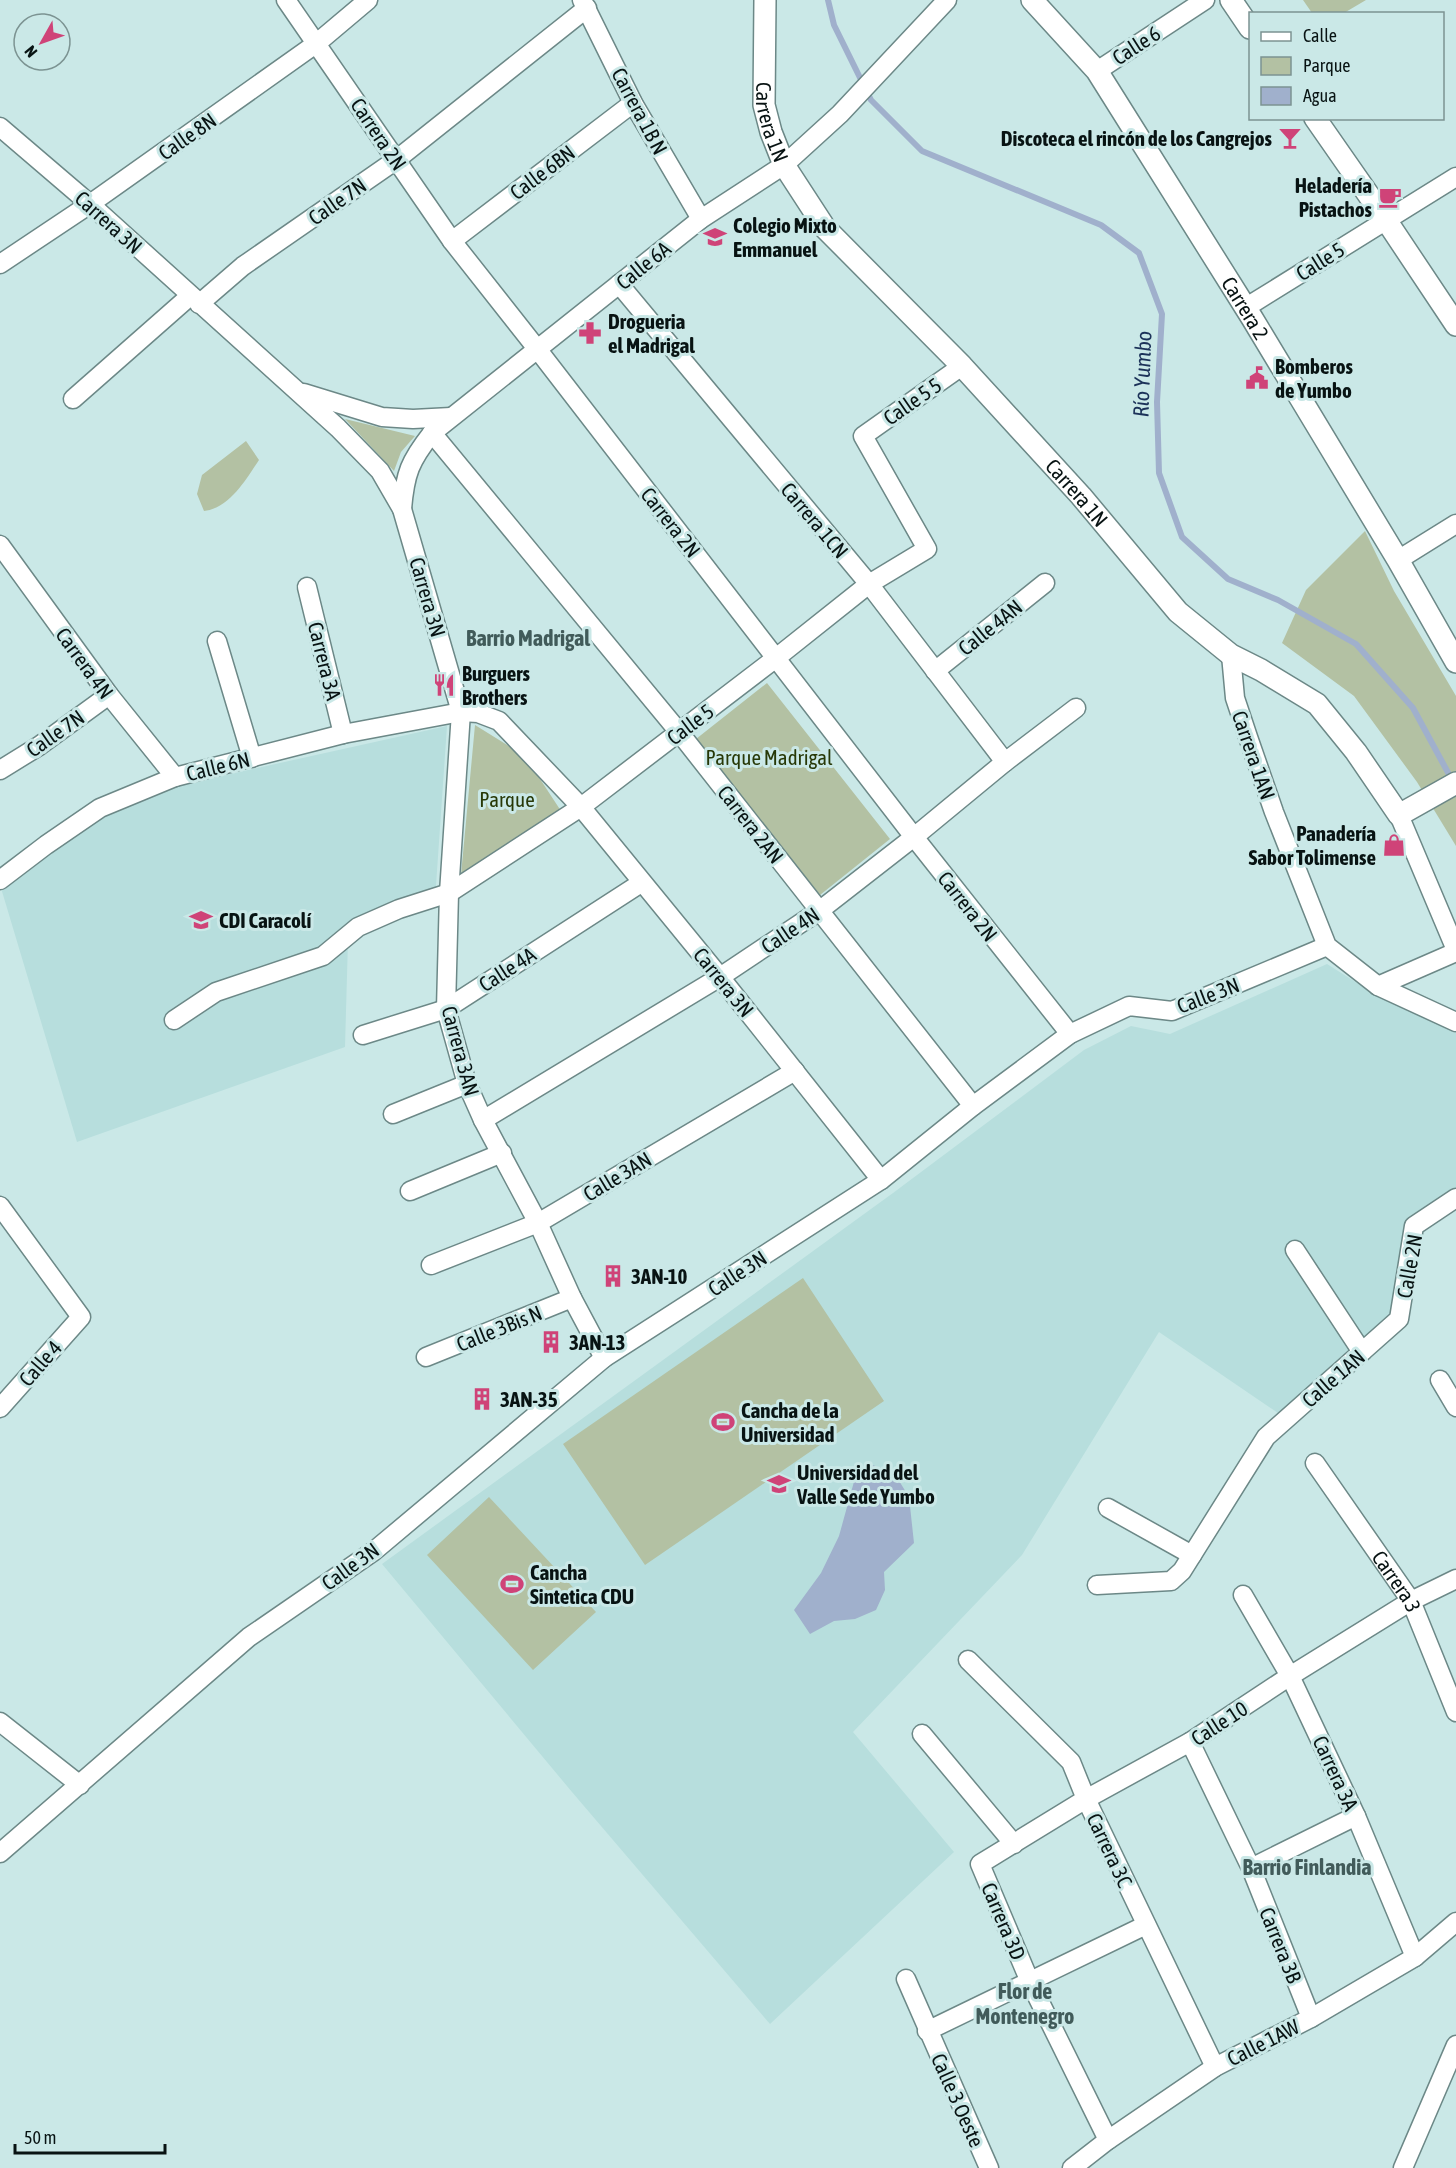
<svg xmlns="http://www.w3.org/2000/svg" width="1456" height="2168" viewBox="0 0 1456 2168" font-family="'Asap Condensed',sans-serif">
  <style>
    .built { fill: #b7dedd }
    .green { fill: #b3c1a3 }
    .water { fill: #a0b0cc }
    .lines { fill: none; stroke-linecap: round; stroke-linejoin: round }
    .stream { stroke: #a0b0cc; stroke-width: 6 }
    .minor-casing { stroke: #6c8887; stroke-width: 21 }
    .tertiary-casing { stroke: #6c8887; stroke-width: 24 }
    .minor { stroke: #fff; stroke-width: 18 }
    .tertiary { stroke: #fff; stroke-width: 21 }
    .labels { text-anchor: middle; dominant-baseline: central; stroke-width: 6; stroke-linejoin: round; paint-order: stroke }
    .street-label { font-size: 21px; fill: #081313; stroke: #cae8e7 }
    .poi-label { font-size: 21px; font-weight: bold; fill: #081313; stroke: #cae8e7; text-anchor: start }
    .park-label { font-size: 21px; fill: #273807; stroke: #cae8e7 }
    .water-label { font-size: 22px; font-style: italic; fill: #1c3259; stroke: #cae8e7 }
    .neighbourhood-label { font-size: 22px; font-weight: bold; fill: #415b5a; stroke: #cae8e7 }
  </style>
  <rect width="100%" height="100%" fill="#cae8e7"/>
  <path class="built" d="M447,726L435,900L348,940L345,1047L77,1142L1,888L50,851L103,815L176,786Z
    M1327,964L1373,993L1456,1033V1187L1409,1219L1392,1314L1278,1413L1159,1332L1022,1555L853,1732L954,1852L770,2024L572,1792L382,1564L893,1193L1084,1050L1131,1026L1170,1034Z"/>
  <path class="green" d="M1303,0H1366L1344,13H1312Z
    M345,419L415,436L401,452L394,471Z
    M246,441L259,460C246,479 230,508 204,511L197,494L202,475Z
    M1365,531L1394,591L1456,696V846L1417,782L1354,696L1282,643L1306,590Z
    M767,683L890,839L820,895L696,739Z
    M475,725L525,756L561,811L461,875Z
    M803,1278L884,1401L645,1565L563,1444Z
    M489,1497L596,1612L533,1670L427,1555Z"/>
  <path class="water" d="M872,1465L893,1471L909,1497L914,1543L884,1572L885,1590L876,1610L855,1619L834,1621L810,1634L794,1610L821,1573L839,1536L855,1478Z"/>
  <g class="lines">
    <path class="stream" d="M828,0L834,25L871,100L922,151L1101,225L1139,253L1162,314L1157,402L1159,473L1182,537L1228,579L1278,600L1356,644L1413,708L1452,780"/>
    <g class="minor-casing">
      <g id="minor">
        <path d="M286,0L452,241L538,350L914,837L1070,1034"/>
        <path d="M582,0L633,103L701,219"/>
        <path d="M1097,71L1205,0"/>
        <path d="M0,127L90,204L338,428L380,471L402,509L461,712L449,893L446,1009L467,1084L483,1120L538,1223L572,1298L604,1358"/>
        <path d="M452,241L633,103"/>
        <path d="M0,264L90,204L317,43L368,0"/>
        <path d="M619,284L869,584L1005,762"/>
        <path d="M199,304L243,266L396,160L587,8"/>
        <path d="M1245,308L1456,177"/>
        <path d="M304,393L382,417L413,419L451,417"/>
        <path d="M73,399L190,296"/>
        <path d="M432,433L679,732L973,1106"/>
        <path d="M402,509C405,473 410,461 432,433L701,219L784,165L840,114L947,0"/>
        <path d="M0,545L109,695L175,777"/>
        <path d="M1398,560L1456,524"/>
        <path d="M307,587L343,734"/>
        <path d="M217,641L252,758"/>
        <path d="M1231,655L1235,698L1248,737L1274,812L1327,946L1378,986L1456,1022"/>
        <path d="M935,671L1045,583"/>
        <path d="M0,770L39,746L109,695"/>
        <path d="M1399,815L1456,950"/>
        <path d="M0,880L46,845L100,808L175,777L343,734L461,712L478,713L499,721L581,807L720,977L881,1180"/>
        <path d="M1378,986L1456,952"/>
        <path d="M174,1020L216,992L323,956L358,927L399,909L449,893L581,807L776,658L869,584L927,549L863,436L962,366"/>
        <path d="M363,1035L446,1009L641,883"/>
        <path d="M393,1114L467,1084"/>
        <path d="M483,1120L720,977L819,911L914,837L1005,762L1076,708"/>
        <path d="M410,1191L502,1153"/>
        <path d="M0,1206L81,1317L0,1408"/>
        <path d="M1295,1250L1362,1352"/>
        <path d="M431,1265L538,1223L795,1071"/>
        <path d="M426,1357L572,1298"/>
        <path d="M1440,1380L1456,1407"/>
        <path id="s1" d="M1315,1463L1411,1601L1456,1712"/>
        <path d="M1108,1508L1192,1555"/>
        <path d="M1097,1585L1171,1581L1182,1571L1266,1437L1399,1319L1414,1226L1456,1198"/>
        <path d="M1243,1595L1290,1676L1356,1816L1415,1957"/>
        <path d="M968,1660L1071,1762L1086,1799L1215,2067"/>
        <path d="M0,1722L80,1785"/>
        <path d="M922,1734L1014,1844"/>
        <path d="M1190,1742L1251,1868L1311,2018"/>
        <path d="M0,1853L249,1637L374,1551L604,1358L881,1180L973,1106L1070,1034L1129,1006L1172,1011L1327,946"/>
        <path d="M1251,1868L1356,1816"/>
        <path d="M906,1979L989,2168"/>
        <path d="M927,2031L1146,1925"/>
        <path d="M1108,2140L1030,1982L980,1864L1086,1799L1190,1742L1290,1676L1411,1601L1456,1579"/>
        <path d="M1072,2168L1108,2140L1215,2067L1311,2018L1415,1957L1456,1922"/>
        <path d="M1403,2168L1456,2045"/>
      </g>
    </g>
    <g class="tertiary-casing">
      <g id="tertiary">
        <path id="s2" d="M765,0L764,105L771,132L784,165L825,228L962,366L1081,496L1178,612L1231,655L1261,670L1317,704L1356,752L1399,815L1456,783"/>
        <path id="s3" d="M1032,0L1097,71L1252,318L1398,560L1456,662"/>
        <path d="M1231,0L1250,28"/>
        <path d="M1315,118L1386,220L1456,325"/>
      </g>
    </g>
    <use href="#minor" class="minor"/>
    <use href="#tertiary" class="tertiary"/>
  </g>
  <defs>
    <g id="bar-bare" transform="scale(1.8)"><path d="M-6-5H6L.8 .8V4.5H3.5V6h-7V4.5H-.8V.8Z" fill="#cf4378" stroke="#cae8e7" stroke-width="2.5" paint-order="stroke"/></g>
    <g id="cafe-bare" transform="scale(1.8)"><path d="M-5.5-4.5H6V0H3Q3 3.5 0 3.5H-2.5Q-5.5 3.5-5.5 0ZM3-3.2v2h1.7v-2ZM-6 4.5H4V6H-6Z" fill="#cf4378" stroke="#cae8e7" stroke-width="2.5" paint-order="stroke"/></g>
    <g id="school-bare" transform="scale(1.8)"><path d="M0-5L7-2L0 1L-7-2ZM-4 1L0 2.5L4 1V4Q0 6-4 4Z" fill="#cf4378" stroke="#cae8e7" stroke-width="2.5" paint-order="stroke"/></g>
    <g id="pharmacy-bare" transform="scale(1.8)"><path d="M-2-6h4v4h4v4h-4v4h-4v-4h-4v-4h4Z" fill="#cf4378" stroke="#cae8e7" stroke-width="2.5" paint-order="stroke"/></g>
    <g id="civic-bare" transform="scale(1.8)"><path d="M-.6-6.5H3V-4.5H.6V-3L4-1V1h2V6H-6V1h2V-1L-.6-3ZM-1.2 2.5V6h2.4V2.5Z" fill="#cf4378" stroke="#cae8e7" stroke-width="2.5" paint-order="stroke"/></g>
    <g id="restaurant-bare" transform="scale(1.8)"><path d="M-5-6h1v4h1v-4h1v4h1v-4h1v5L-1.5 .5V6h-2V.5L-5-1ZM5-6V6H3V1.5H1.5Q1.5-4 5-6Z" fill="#cf4378" stroke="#cae8e7" stroke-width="2.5" paint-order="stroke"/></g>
    <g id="shop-bare" transform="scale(1.8)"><path d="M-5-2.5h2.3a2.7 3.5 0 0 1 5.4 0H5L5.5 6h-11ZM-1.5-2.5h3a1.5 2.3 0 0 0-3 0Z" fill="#cf4378" stroke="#cae8e7" stroke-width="2.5" paint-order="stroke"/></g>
    <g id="building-bare" transform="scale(1.8)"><path d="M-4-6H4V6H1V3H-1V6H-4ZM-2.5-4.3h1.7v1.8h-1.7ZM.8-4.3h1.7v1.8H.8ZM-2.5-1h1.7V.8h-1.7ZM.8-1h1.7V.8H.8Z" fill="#cf4378" stroke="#cae8e7" stroke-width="2.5" paint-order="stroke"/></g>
    <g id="stadium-bare" transform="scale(1.8)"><path d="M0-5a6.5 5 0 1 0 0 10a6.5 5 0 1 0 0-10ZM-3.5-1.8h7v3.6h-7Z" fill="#cf4378" stroke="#cae8e7" stroke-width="2.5" paint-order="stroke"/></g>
    <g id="university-bare" transform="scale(1.8)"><path d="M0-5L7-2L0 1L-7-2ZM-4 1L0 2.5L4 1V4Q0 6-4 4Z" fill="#cf4378" stroke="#cae8e7" stroke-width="2.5" paint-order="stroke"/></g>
  </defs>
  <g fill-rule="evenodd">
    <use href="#bar-bare" x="1290" y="138"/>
    <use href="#cafe-bare" x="1390" y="197"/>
    <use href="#school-bare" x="715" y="237"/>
    <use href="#pharmacy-bare" x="590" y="333"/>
    <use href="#civic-bare" x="1257" y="378"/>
    <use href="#restaurant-bare" x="444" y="685"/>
    <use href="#shop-bare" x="1394" y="845"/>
    <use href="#school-bare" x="201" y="920"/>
    <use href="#building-bare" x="613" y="1276"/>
    <use href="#building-bare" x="551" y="1342"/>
    <use href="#building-bare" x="482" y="1399"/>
    <use href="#stadium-bare" x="723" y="1422"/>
    <use href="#university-bare" x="779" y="1484"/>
    <use href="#stadium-bare" x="512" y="1584"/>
  </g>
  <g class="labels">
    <g class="street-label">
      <text transform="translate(1136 45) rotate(-33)">Calle 6</text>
      <text transform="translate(640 111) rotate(62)">Carrera 1B N</text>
      <text stroke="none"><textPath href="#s2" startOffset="123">Carrera 1N</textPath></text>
      <text transform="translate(379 134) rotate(56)">Carrera 2N</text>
      <text transform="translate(187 136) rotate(-35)">Calle 8N</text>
      <text transform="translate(542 172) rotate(-37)">Calle 6BN</text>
      <text transform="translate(337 201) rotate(-35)">Calle 7N</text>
      <text transform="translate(109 222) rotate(42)">Carrera 3N</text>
      <text transform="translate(1320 261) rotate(-32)">Calle 5</text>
      <text transform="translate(643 265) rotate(-39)">Calle 6A</text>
      <text stroke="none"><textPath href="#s3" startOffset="376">Carrera 2</textPath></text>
      <text transform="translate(912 401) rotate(-35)">Calle 5 5</text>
      <text stroke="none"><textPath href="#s2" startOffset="609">Carrera 1N</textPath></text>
      <text transform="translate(815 520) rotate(50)">Carrera 1CN</text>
      <text transform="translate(671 522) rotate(52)">Carrera 2N</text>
      <text transform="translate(428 597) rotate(74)">Carrera 3N</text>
      <text transform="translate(990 627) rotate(-39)">Calle 4AN</text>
      <text transform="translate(325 661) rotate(76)">Carrera 3A</text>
      <text transform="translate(85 663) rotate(54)">Carrera 4N</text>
      <text transform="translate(690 724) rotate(-37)">Calle 5</text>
      <text transform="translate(55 733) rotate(-35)">Calle 7N</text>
      <text transform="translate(1254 755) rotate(71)">Carrera 1AN</text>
      <text transform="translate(218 766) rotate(-14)">Calle 6N</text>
      <text transform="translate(751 824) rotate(52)">Carrera 2AN</text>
      <text transform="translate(968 906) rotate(52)">Carrera 2N</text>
      <text transform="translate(790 930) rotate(-34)">Calle 4N</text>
      <text transform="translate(507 969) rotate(-33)">Calle 4A</text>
      <text transform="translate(724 982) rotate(51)">Carrera 3N</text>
      <text transform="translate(1208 995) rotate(-21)">Calle 3N</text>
      <text transform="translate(461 1051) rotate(75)">Carrera 3AN</text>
      <text transform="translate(617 1176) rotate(-31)">Calle 3AN</text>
      <text transform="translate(1409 1266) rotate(-80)">Calle 2N</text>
      <text transform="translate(737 1273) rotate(-33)">Calle 3N</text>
      <text transform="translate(499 1328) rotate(-22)">Calle 3Bis N</text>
      <text transform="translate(40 1363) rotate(-49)">Calle 4</text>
      <text transform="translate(1333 1378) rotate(-41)">Calle 1AN</text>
      <text transform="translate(350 1566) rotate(-36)">Calle 3N</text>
      <text stroke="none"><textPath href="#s1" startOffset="144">Carrera 3</textPath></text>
      <text transform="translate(1219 1723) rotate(-33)">Calle 10</text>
      <text transform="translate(1336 1773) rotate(65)">Carrera 3A</text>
      <text transform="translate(1110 1850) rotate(65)">Carrera 3C</text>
      <text transform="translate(1004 1921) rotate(67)">Carrera 3D</text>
      <text transform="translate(1281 1945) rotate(68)">Carrera 3B</text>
      <text transform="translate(1263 2042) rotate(-27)">Calle 1AW</text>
      <text transform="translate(958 2100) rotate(66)">Calle 3 Oeste</text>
    </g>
    <g class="poi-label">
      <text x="1272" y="138" text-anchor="end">Discoteca el rincón de los Cangrejos</text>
      <text x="1372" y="185" text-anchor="end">Heladería<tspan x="1372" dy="24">Pistachos</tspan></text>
      <text x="733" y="225">Colegio Mixto<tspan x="733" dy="24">Emmanuel</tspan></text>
      <text x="608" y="321">Drogueria<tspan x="608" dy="24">el Madrigal</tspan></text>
      <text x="1275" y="366">Bomberos<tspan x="1275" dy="24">de Yumbo</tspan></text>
      <text x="462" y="673">Burguers<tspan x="462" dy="24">Brothers</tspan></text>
      <text x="1376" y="833" text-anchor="end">Panadería<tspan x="1376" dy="24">Sabor Tolimense</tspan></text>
      <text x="219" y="920">CDI Caracolí</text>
      <text x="631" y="1276">3AN-10</text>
      <text x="569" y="1342">3AN-13</text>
      <text x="500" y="1399">3AN-35</text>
      <text x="741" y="1410">Cancha de la<tspan x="741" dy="24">Universidad</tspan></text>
      <text x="797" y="1472">Universidad del<tspan x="797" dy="24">Valle Sede Yumbo</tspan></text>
      <text x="530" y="1572">Cancha<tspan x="530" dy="24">Sintetica CDU</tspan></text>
    </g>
    <g class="park-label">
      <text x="769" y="757">Parque Madrigal</text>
      <text x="507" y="799">Parque</text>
    </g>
    <g class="water-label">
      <text transform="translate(1142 374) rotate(-88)">Río Yumbo</text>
    </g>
    <g class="neighbourhood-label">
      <text x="528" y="638">Barrio Madrigal</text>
      <text x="1307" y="1867">Barrio Finlandia</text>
      <text x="1025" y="1991">Flor de<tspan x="1025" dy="25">Montenegro</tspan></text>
    </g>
  </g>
  <rect x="1249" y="12" width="195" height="108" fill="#cae8e7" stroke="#7c9392" stroke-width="1.5"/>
  <rect x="1261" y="32" width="30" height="9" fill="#ffffff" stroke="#7c9392" stroke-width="1.5"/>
  <text x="1303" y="42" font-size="18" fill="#081313">Calle</text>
  <rect x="1261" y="57" width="30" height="18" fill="#b3c1a3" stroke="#7c9392" stroke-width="1.5"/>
  <text x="1303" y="72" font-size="18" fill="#081313">Parque</text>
  <rect x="1261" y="87" width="30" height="18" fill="#a0b0cc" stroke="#7c9392" stroke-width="1.5"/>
  <text x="1303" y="102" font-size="18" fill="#081313">Agua</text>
  <g transform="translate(42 42) rotate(230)"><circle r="28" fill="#cae8e7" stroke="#7c9392" stroke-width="1.5"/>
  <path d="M0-4.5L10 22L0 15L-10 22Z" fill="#cf4378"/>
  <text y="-9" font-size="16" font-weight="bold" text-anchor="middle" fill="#081313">N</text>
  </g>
  <path d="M15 2144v9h150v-9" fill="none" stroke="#081313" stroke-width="3"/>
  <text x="24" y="2144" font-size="18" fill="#081313" stroke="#cae8e7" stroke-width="4.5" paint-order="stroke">50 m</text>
</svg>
